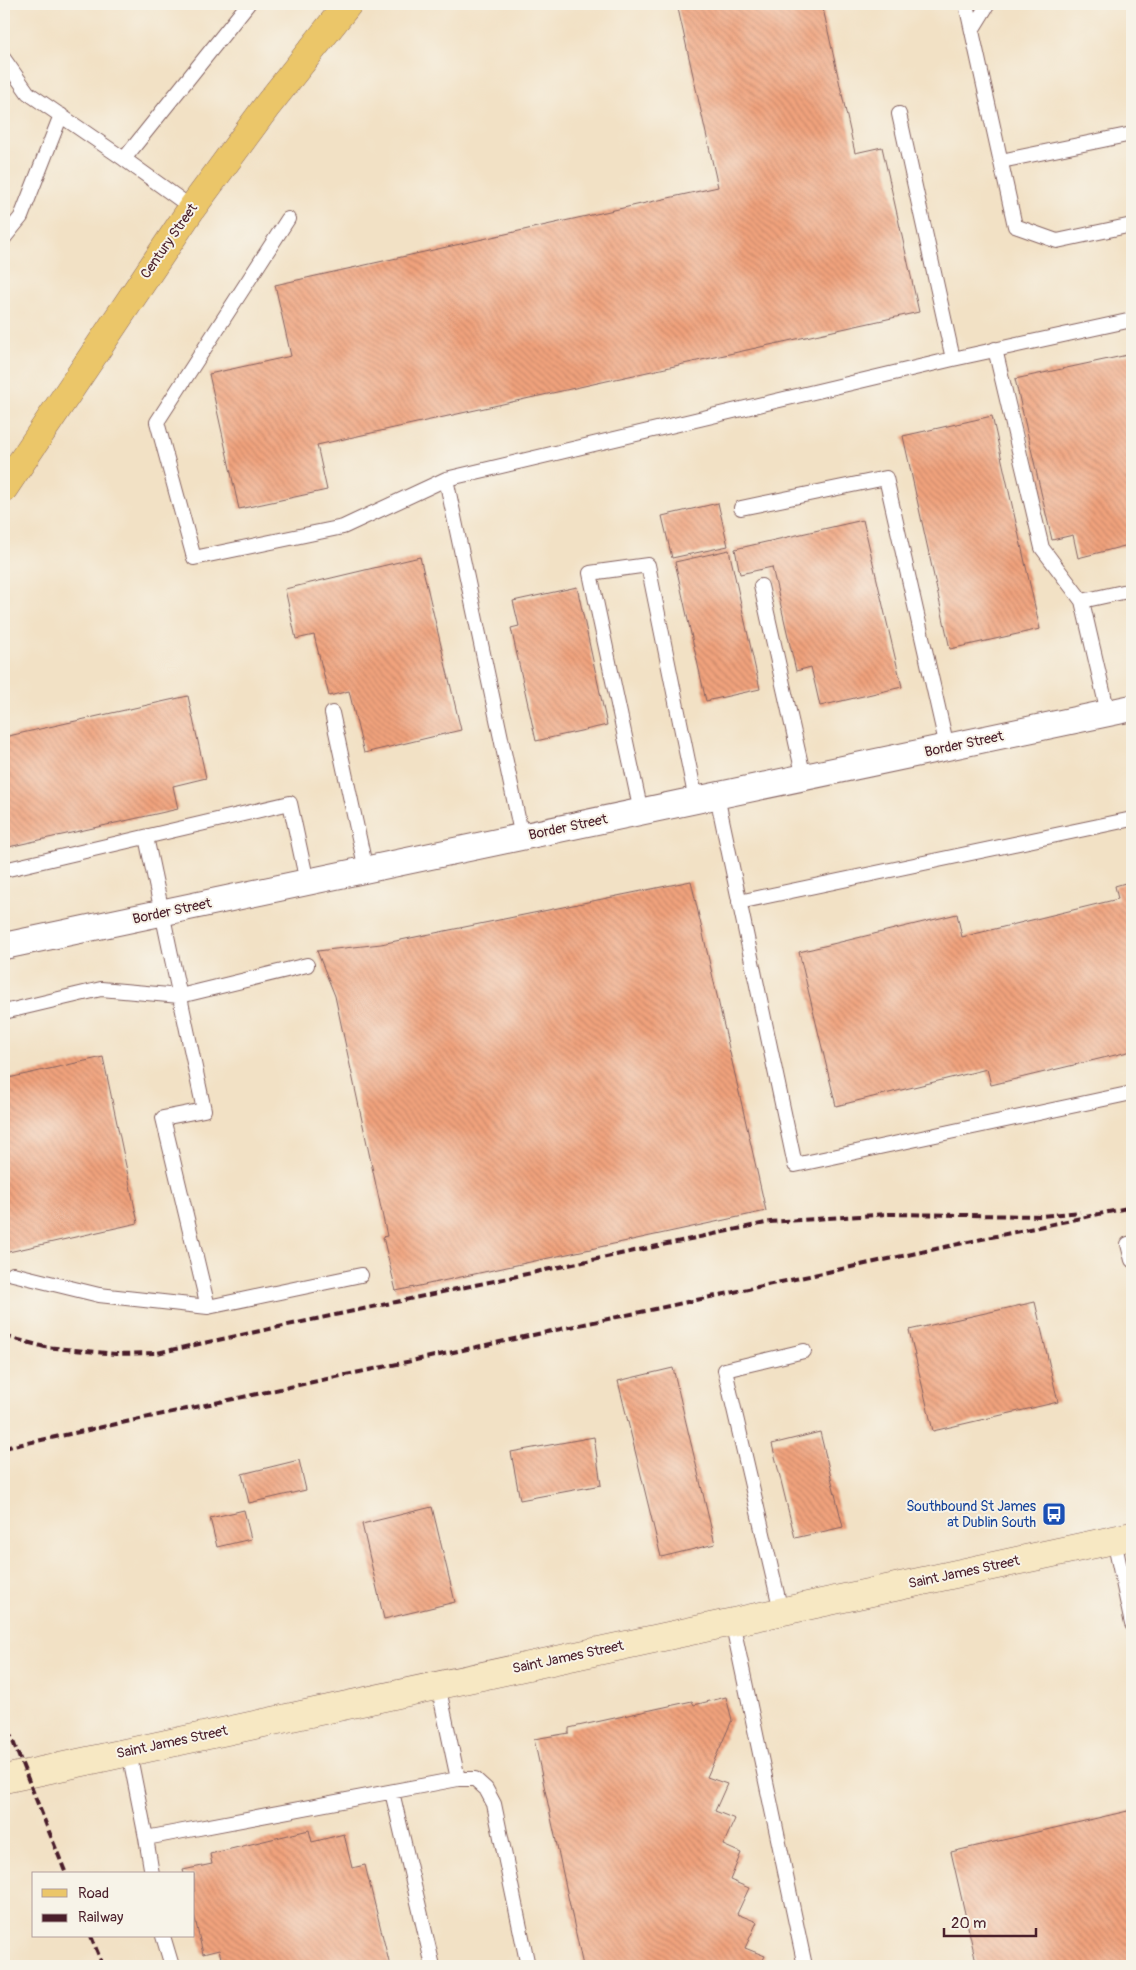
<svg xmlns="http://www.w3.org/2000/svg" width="1136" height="1970" viewBox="0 0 1136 1970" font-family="Pangolin,sans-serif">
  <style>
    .building { fill: url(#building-back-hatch) }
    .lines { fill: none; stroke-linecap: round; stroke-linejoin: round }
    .service-casing { stroke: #856361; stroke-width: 16 }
    .minor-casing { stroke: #856361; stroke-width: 28 }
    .secondary-casing { stroke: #856361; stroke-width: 29 }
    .primary-casing { stroke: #856361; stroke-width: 29 }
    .service { stroke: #fff; stroke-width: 14 }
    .minor { stroke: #fff; stroke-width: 26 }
    .secondary { stroke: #f7e8c3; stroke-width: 28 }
    .primary { stroke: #ebc669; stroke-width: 28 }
    .rail { stroke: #4a1f2b; stroke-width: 4; stroke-dasharray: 8 4; stroke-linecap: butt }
    .labels { text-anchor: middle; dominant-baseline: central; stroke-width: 4; stroke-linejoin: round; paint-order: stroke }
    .street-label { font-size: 14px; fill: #4a1f2b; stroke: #f7f3e8 }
    .transit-label { font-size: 14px; fill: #164399; stroke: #f7f3e8; text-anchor: end }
  </style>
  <defs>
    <pattern id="building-back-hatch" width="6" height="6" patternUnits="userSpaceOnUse" patternTransform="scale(1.25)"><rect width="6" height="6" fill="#f1a37d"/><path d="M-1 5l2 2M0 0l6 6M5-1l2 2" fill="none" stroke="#c58467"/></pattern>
  </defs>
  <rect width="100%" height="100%" fill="#f7f3e8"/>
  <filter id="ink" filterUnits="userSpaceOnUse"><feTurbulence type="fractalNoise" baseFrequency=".02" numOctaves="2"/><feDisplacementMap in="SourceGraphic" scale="10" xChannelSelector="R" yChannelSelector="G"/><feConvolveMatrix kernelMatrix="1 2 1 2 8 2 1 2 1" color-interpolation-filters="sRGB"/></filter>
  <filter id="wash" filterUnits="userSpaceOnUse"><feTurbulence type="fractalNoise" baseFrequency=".0096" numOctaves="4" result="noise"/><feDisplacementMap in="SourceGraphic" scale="20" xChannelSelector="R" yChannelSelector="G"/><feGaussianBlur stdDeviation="1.12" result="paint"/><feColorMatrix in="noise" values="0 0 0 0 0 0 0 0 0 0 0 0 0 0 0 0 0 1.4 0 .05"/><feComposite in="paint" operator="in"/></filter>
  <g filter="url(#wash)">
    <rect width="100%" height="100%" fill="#f2e1c5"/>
    <g id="blocks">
      <path class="building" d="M677,4H822L855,153L882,147L919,312L317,445L327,490L239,509L209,374L291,356L275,285L718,187Z
        M1132,354V544L1078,558L1073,535L1052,540L1015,379Z
        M992,416L1040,629L950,649L903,436Z
        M718,503L728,546L672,558L662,516Z
        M863,520L902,687L820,706L811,667L796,671L772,567L740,574L735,549Z
        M729,550L760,689L706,701L675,562Z
        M420,557L461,730L364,753L349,691L329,696L314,635L296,639L285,589Z
        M577,587L607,725L536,741L511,628L519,626L513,601Z
        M188,696L206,778L173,786L178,809L4,848V737Z
        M691,881L766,1211L396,1291L383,1237L387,1236L335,996L317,951L381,944Z
        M1132,881V1051L991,1085L987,1069L836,1106L799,952L957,914L962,937L1118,899L1115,886Z
        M103,1057L138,1223L4,1253V1079Z
        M1035,1302L1058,1402L933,1431L909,1330Z
        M673,1368L715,1544L661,1557L618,1381Z
        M820,1432L843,1527L795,1538L772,1444Z
        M594,1437L601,1485L520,1500L511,1452Z
        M299,1460L306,1490L249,1503L242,1474Z
        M432,1507L455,1602L384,1619L362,1524Z
        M244,1510L251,1539L217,1547L210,1518Z
        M726,1697L732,1720L707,1777L727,1784L715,1811L735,1819L723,1845L741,1853L730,1880L749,1888L737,1914L757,1922L745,1948L765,1956L760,1966H583L534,1739L569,1733V1728L692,1701L694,1705Z
        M1132,1810V1966H977L951,1852Z
        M309,1830L312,1842L344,1834L352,1868L365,1865L390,1966H223L219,1950L203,1954L194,1914V1874H184L183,1870L212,1864L210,1854Z"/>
    </g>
  </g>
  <g filter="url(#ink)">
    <use href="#blocks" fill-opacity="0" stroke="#856361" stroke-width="1"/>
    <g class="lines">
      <g class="service-casing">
        <path id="service" d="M966,4L1015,226L1057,241L1132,225
          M972,30L988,4
          M4,59L28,93L124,159
          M899,114L953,359
          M1001,161L1132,134
          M192,208L124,159L248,4
          M288,219L157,422L194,558L343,527L446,479L953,359L1132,320
          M4,238L21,217L61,115
          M995,349L1042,548L1082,601
          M446,479L522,837
          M741,508L886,478L947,747
          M761,586L804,778
          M332,713L366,870
          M1108,713L1082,601L1132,590
          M717,796L795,1165L1132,1093
          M641,812L590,573L648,565L696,800
          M4,870L290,803L307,882
          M739,902L1132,819
          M4,1012L101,989L180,996L307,965
          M1132,1243L1128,1244L1132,1260
          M13,1274L99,1295L208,1307L163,1118L204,1110L146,837
          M208,1307L361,1275
          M1114,1540L1132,1624
          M781,1611L725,1370L804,1351
          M732,1621L805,1966
          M438,1685L458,1779H475L486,1789L494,1804L528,1966
          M129,1752L146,1838L458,1779
          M392,1792L433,1966
          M146,1838L152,1874
          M163,1936L172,1966"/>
      </g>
      <g class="minor-casing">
        <path id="minor" d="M4,946L1132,708"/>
      </g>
      <g class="secondary-casing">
        <path id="secondary" d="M4,1779L1132,1536"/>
      </g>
      <g class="primary-casing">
        <path id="primary" d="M4,488L192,208L267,106L348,4"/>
      </g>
      <use href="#service" class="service"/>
      <use href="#minor" class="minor"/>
      <use href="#secondary" class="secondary"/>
      <use href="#primary" class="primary"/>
      <path class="rail" d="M4,1336L45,1347L116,1354L157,1353L770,1222L889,1214L1042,1216L1080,1212
        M4,1448L1132,1207
        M4,1719L66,1874
        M91,1936L103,1966"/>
    </g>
  </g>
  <defs>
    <g id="bus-square" transform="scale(1.25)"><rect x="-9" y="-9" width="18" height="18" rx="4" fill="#1a4fb4" stroke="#f7f3e8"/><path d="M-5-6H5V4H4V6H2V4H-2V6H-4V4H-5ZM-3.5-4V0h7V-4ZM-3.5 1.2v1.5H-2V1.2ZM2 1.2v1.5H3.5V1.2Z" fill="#fff"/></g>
  </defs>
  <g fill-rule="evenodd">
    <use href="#bus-square" x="1054" y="1514"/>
  </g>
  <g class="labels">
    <g class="street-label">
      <text transform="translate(169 241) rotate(-55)">Century Street</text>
      <text transform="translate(964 744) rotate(-12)">Border Street</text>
      <text transform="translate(568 827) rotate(-12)">Border Street</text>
      <text transform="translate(172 911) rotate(-12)">Border Street</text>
      <text transform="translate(964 1572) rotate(-12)">Saint James Street</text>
      <text transform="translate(568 1657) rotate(-12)">Saint James Street</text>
      <text transform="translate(172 1742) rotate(-12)">Saint James Street</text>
    </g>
    <g class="transit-label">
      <text x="1036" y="1506">Southbound St James<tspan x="1036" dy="16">at Dublin South</tspan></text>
    </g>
  </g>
  <rect width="1136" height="1970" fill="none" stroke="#f7f3e8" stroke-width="20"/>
  <rect x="32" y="1872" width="162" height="65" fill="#f7f3e8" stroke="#b29e9c"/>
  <rect x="42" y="1889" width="25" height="8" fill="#ebc669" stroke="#b29e9c"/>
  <text x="78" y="1898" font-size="15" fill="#4a1f2b">Road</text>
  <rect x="42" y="1914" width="25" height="8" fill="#4a1f2b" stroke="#b29e9c"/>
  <text x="78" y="1922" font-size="15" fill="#4a1f2b">Railway</text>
  <path d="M944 1928v8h92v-8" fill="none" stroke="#4a1f2b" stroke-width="2.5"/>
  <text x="951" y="1928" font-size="15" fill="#4a1f2b" stroke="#f7f3e8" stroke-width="4" paint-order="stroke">20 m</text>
</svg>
